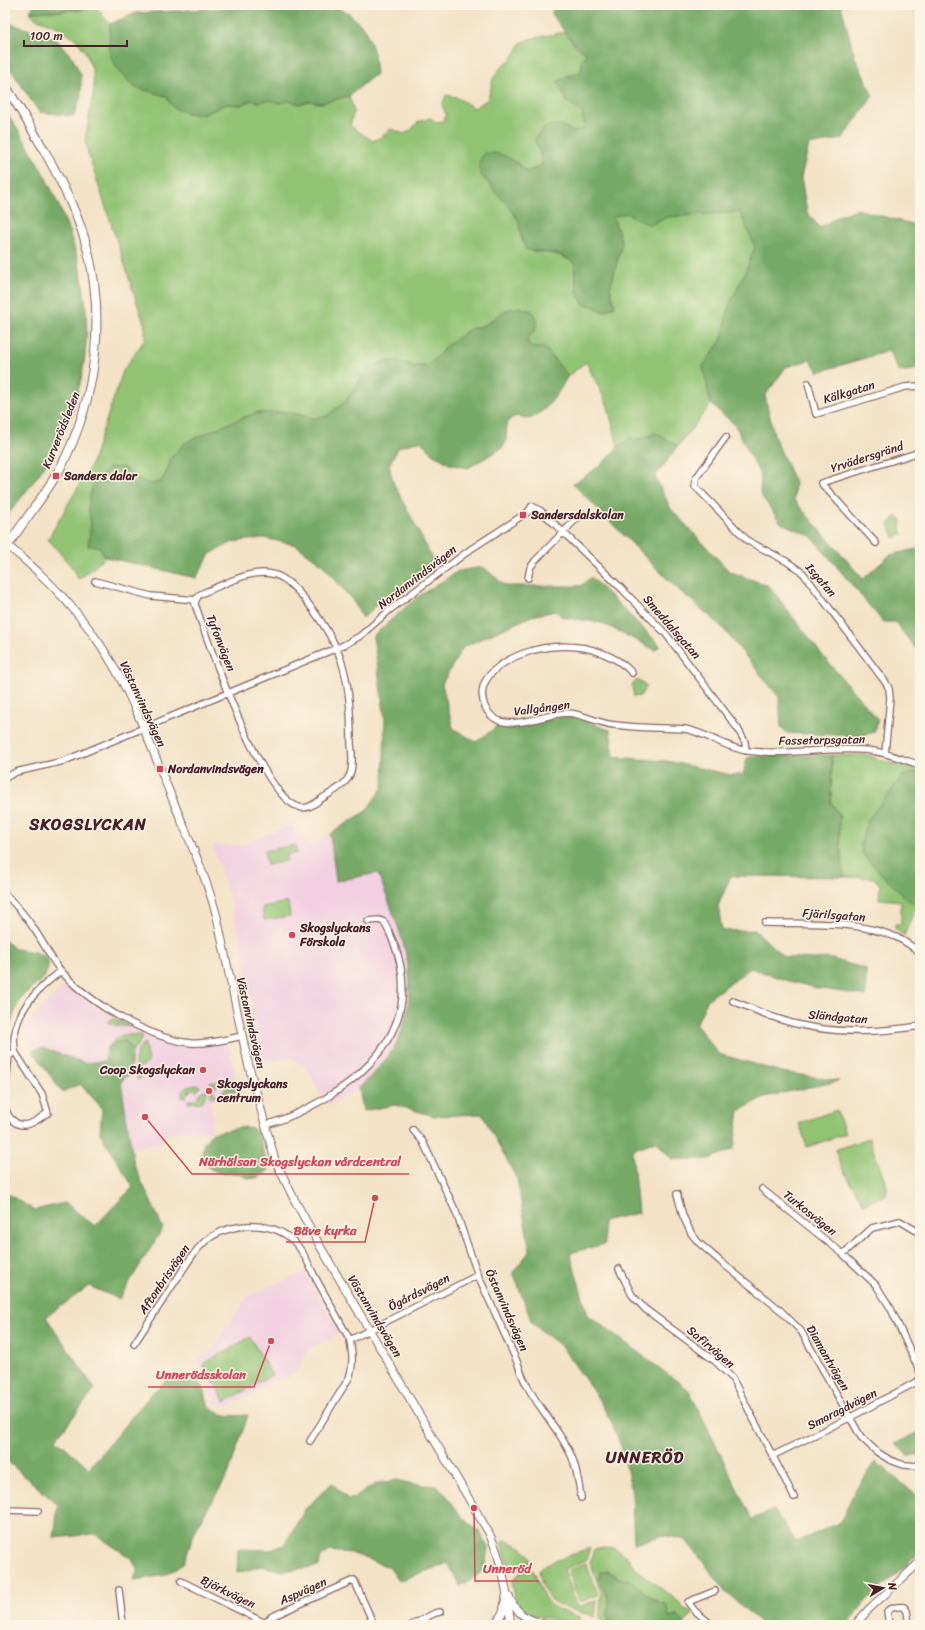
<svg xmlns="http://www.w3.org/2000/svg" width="925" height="1630" viewBox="0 0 925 1630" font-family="Sriracha,sans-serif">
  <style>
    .built { fill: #f2cfe1 }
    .green { fill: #91c373; stroke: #6e714f }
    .forest { fill: #74a965; stroke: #5f6448 }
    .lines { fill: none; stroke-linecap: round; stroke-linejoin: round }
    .minor-casing { stroke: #856361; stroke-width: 8 }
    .tertiary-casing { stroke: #856361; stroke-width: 9 }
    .secondary-casing { stroke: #856361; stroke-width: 10 }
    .minor { stroke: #fff; stroke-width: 5.5 }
    .tertiary { stroke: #fff; stroke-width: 7 }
    .secondary { stroke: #fff; stroke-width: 8 }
    .poi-dot { fill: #d1495b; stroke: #fcf5e5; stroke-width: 1.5 }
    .labels { text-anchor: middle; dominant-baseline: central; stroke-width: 3; stroke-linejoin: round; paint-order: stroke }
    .street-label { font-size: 12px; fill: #4a1f2b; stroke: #fcf5e5 }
    .poi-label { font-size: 12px; font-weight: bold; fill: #4a1f2b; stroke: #fcf5e5; text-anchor: start }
    .district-label { font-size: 16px; font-weight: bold; letter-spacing: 1px; fill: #4a1f2b; stroke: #fcf5e5 }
    .leader { fill: none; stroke: #d1495b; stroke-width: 1.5 }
    .callout-dot { fill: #d1495b; stroke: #fcf5e5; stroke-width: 1.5 }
    .callout-label { font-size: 13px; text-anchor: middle; font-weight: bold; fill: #d1495b; stroke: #fcf5e5; stroke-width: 3; stroke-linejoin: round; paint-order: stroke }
  </style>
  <rect width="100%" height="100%" fill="#fcf5e5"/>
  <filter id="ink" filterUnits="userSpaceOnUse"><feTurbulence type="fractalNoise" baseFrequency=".025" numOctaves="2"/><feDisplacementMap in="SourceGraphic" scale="8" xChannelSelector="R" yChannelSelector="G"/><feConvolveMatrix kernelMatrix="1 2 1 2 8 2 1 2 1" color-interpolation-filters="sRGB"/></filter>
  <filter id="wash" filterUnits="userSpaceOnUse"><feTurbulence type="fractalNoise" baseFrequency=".012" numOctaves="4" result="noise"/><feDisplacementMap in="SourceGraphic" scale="16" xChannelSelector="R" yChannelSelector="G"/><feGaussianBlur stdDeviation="0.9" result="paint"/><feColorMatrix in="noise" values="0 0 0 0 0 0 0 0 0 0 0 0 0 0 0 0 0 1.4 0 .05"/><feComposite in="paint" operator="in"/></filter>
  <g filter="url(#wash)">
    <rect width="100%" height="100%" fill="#f3e2c6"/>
    <path class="built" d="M290,825L311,846L330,834L336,881L378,872L404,942L409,968L410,991L406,1017L397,1043L379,1067L359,1088L328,1105L305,1066L291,1058L263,1062L238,930L225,882L212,845H242Z
      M66,984L81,997L109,1015L160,1041L229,1045L239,1096L210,1101L213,1118L211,1130L199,1132L183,1131L164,1135L162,1143L132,1148L124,1104L81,1073L28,1044L24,1024Z
      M304,1272L340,1333L310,1349L294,1374L271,1383L229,1406L215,1403L198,1360L210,1352L248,1296Z"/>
    <path class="green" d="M95,6L110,24L109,53L117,68L134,87L166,96L172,106L178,110L187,113L196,114H205L226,104L240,105L252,100L260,102L270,100L279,103L289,101L300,104L310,101L320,103L349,96L354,111L350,126L373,141L383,136L391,129L404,134L411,130L418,122L430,118L436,122L444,121L446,114L442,105L446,95L456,97L474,108L488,99L493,79L502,66L509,62L515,54L521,43L529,39L565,32L577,48L586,53L582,62L581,71L574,75L565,76L566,101L582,112L585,128L573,132L562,125L535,140L540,153L542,165L527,172L517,162L481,175L507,205L519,221L521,237L535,252L548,253L562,256L575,263L593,306L603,312L615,306L610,288L622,243L613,217L626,213L650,225L666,217L740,212L755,247L746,271L729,305L722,339L703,366L711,404L678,446L655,433L641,439L630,438L618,447L608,406L586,362L568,376L545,348H533L527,343L528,337L534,332L519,307L506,310L485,325L470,329L446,346L438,356L427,366H413L399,361L362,377L346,401L327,416L312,418L288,412L255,413L220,427L171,457L168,469L161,482C148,485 143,484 133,475L88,506L91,524L88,545L100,547L105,557L88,573L78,579L75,571L48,539L91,465L123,371L145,339V327L88,153L85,140L94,90L93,72L86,53L76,39L56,26L35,18L30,12L80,10Z
      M897,516L902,520L900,525L903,534L894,538L889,524Z
      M637,680L647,686L640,696L634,697L632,685Z
      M832,755H868L883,761L920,769V772H915L901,777L891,791L888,879L907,899L917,904L904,936L895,929V924H901V901L879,899L880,885L874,878L844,877L840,843L839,816L831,802Z
      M295,845L297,853L286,855V861L267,865L264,851Z
      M288,902L290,916L264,920L262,907Z
      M114,1018L128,1025V1026H117L107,1022Z
      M122,1035H142L143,1038L133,1051L126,1041L113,1043L116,1038Z
      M145,1043L148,1063L139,1068L141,1079L137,1080C135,1066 132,1052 145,1043Z
      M224,1080L229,1085L235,1088V1092L229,1090L226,1094L221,1093L227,1087L222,1083Z
      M216,1082L219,1084L215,1087L213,1091L217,1095L212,1097L210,1096L211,1092L207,1086L210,1083Z
      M197,1085L200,1086L199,1089L196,1091L194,1089L191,1090L186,1095V1098H182V1091L187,1087Z
      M204,1090L207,1091V1094L202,1102L188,1103V1100H196L201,1092Z
      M837,1110L845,1134L807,1147L799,1123Z
      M869,1138L887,1187L886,1195L864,1204L841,1167L835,1150Z
      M250,1337L272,1375L225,1402L203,1364Z
      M505,1540C516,1545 532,1549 530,1564L510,1570L501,1543Z
      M603,1547L613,1548L625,1555L638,1571L679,1602L684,1609L691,1611L693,1613L685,1623L677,1615L669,1617L666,1604C656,1602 655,1599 647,1594C635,1585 621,1580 609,1571L604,1572L599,1581L609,1599L608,1615L609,1623L602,1621L600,1617L601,1593L590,1562L594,1549Z
      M590,1548L586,1560L564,1569L578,1607L597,1600L595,1617C563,1605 545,1610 539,1570L544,1565Z
      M586,1563L598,1595L580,1602L568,1570Z
      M530,1570L534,1571C548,1607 543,1605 580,1617V1620C575,1620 572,1620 567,1620C561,1621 555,1619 549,1618C521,1616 516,1607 512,1581L521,1572Z"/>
    <path class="forest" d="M34,5H96L80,10L30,12Z
      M284,5H329L349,13L366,30L374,53L376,74L349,96L320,103L310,101L300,104L289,101L279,103L270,100L260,102L252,100L240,105L226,104L205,114H196L187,113L177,110L172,106L166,96L134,87L117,68L109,53L110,24L136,13Z
      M553,5H841L854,55L873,96L842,139L809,145L801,177L807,212L820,228L838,216L856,209L915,225L920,235V369L899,372L889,351L818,372L810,360L786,367L765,396L775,438L795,483L794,500L863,579L890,555L916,549L920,554V654L895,622H883L811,536L781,523L760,494L761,477L735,425L711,404L703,366L722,339L729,305L746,271L755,247L740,212L666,217L650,225L626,213L613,217L622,243L610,288L615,306L603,312L593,306L583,304L577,291L574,263C571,261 567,258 563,256C551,251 538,253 526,249L521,237L519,221L507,205L481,175L479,164L484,153C505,152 512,159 527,172L542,165L540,153L535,140C539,130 549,123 561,125C565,126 570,130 573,132L585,128L582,112L566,101L558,81C566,76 573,76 581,71L582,62L586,53C571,43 562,28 552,14Z
      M5,17L12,24L56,39L72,57L81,75V96L74,116L39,112L5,61Z
      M5,110C73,211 118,321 60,439C46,468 25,493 5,518Z
      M519,307L532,311L538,322L534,332L528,337L527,343L533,348H545L568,376C557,394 550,409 530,419L517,416L511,418L507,423L506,443L502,448L468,468L449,464L432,453L420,441L399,447L389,465L393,482L436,565L387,596L363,618L353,601L323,565L296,545L264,538L233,542L210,554L196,578L105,557L100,547L88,546L91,524L88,506L92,487L108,468L123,467C138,478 141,487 161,482L168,469L171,457L186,442L220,427L255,413L288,412L312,418L327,416L346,401L362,377L371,367L385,361H399L413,366H427L438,356L446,346L470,329L485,325L506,310Z
      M655,433L678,446L655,477L671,509L729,571L769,586L823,656L878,720L874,732L861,736L787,733L781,727L779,697L721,626L671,583L573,484L600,466L618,447L630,438L641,439Z
      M483,567L506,586H581L591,577L661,646L655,650L602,623L562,617L556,611L532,616L463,647L442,684L453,728L476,742L499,725C522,729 544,716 568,717C581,718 597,726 610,730L614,757L667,761L732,775H743L747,758L753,756L832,755L831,802L839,815L840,843L844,877L731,876L718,906L722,931L755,930L784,957L814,959L829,958L866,969V996L817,988L788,981L751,968L708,999L696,1025L719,1054L782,1072L839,1081L764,1097L739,1111L734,1149L709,1159H672L656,1141L632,1150L638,1213L603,1221L605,1244L570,1253L588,1315L689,1390L752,1519L774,1510L796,1542L841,1522L854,1492L876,1462L920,1498V1552L897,1574L867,1600L847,1625H763L726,1592L686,1540L664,1535L634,1544L632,1494L623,1452L611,1421L595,1393L561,1346L532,1323L513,1272L530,1251L517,1179L482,1114L434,1116L395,1105L363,1111L359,1088C372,1075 387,1060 396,1044C399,1038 401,1032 403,1026C422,971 396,924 378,873L336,881L330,834L366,811L383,787L385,719L373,636L416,598L458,571Z
      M915,772H920V906L907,899L866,859L862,852L861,844L866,822L891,791L901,777Z
      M5,940L15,949L35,952L48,958C50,982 35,982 22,997C16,1005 13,1019 9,1029L5,1028Z
      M126,1041L133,1051C129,1059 133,1069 128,1076L125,1077L121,1082L134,1165L163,1228L119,1299L89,1286L46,1317L95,1389L56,1439L89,1468L152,1393L172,1376C180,1378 190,1378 197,1382C205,1385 205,1393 207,1400C212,1418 233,1416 248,1415L228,1475L197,1526L183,1564L166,1575L133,1580L138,1570L132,1559L95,1534L54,1538L58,1505L5,1459V1192L34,1210L65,1203L95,1226L133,1187L100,1133L102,1108L80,1084L62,1092L32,1050L43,1048L85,1063L105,1061L107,1047L113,1043Z
      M245,1127L252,1128L258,1133L269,1170L260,1177L249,1179L238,1173L223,1174L210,1169L201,1158L204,1143L212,1133Z
      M920,1431V1455H908L895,1444Z
      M397,1480L413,1484L436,1486L444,1492L462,1517L481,1533L488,1548C484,1575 482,1573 460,1586L448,1563L399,1581L389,1567L351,1553L329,1551L321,1557L319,1566L282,1571L261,1566L237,1573L238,1549L271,1550L284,1545L306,1508L332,1483L349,1500L378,1483Z
      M609,1571L621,1580L628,1579L657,1602L666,1604L669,1617L677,1615L685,1623L684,1625H612C603,1618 611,1606 608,1598C606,1592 602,1586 599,1581L601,1572Z"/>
  </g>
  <g filter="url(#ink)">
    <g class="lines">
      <g class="minor-casing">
        <path id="minor" d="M808,383L816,414L905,387L920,386
          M726,437L696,478L695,486L748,541L786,561L803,573L886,683L889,689L890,698L885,754
          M876,543L821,483L920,452
          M528,578L530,568L535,561L582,513
          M95,581L151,596L196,600L199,595L205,592C226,584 253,567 276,575C300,584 333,636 341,660C350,685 351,717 351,744C352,752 353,762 351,771C348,785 332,792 321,799C315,803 308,810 299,807C261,797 208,642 195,604L196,600
          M632,673C620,659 603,652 585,648C568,645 547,646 531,651C510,657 477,674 483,700C484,707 489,714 494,718C513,731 547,713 568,713C584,714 599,724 615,725C638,728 662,728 685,729C707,733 725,748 748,751C787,756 825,747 864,750C883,751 902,759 920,765
          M5,778L16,772L64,761L344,645L360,636L391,609L471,549L528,512L532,506L541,511L563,532L623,590L666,634L738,729L745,742L746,751
          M5,894C16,905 26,916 34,929C44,943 51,960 62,972C89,1003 150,1039 191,1043C208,1044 226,1040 242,1036
          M765,923C808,924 856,920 896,937C905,941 912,947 920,952
          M733,1001C746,1006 759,1012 773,1017C820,1034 871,1034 920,1026
          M5,1092L9,1056L15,1052C15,1046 13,1039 15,1033C20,1005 39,988 61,971
          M5,1106C7,1117 16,1128 29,1124C36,1122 42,1116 48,1113L42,1094L15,1052
          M265,1125C288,1119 307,1109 326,1098C395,1056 425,997 384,922L379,920L368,921
          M413,1130L423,1142L456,1212L478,1275L518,1364C528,1398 556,1423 571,1455C577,1468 579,1484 581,1498
          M762,1189L843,1254
          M677,1194L683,1216L691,1233L698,1242L721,1262L779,1309L801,1331L861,1437L877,1452L890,1460L904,1465L920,1466
          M920,1233L900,1221L872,1228L843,1254L876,1285L891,1309L920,1372
          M619,1269L632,1295L645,1309L715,1361L732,1378L794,1497
          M350,1340L478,1275
          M134,1344L190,1259C196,1251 202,1242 211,1237C235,1222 276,1220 296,1244C304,1252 309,1265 314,1275C326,1297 338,1318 350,1340C352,1353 354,1365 349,1378L310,1441
          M774,1455L849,1418L920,1380
          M5,1497L7,1510
          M5,1510L38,1511
          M181,1581L265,1623
          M119,1590L123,1625
          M264,1625L271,1617L354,1580L374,1625
          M412,1625L435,1613L440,1612
          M712,1625L694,1610L688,1602L715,1591
          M889,1625L887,1611C893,1607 897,1606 904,1607L907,1611L909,1625"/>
      </g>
      <g class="tertiary-casing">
        <path id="tertiary" d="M8,546C48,578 83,615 110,660C136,703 153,752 172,798C188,837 206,876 217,917L248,1063L275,1160L294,1199L320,1246L489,1533C503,1562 507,1593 511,1625
          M509,1597C518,1615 525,1618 543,1624
          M495,1625L503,1612L506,1597
          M526,1625L543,1624L565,1625
          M855,1625L869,1609L920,1562"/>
      </g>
      <g class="secondary-casing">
        <path id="secondary" d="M5,85C31,127 57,169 76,215C108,293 101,385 65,459C49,492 24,519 5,550"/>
      </g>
      <use href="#minor" class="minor"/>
      <use href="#tertiary" class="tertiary"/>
      <use href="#secondary" class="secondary"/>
    </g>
  </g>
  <g class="poi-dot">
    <rect x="52" y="472" width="8" height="8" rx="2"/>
    <rect x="519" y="511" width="8" height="8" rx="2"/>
    <rect x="156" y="765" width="8" height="8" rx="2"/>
    <circle cx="292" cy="935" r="4"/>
    <circle cx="203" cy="1070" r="4"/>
    <circle cx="209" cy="1091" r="4"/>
  </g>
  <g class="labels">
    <g class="street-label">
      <text transform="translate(849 392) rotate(-17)">Kälkgatan</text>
      <text transform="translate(61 430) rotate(-68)">Kurverödsleden</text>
      <text transform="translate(867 457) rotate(-18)">Yrvädersgränd</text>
      <text transform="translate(417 577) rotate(-38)">Nordanvindsvägen</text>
      <text transform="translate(821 580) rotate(49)">Isgatan</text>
      <text transform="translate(672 627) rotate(49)">Smeddalsgatan</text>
      <text transform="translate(221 643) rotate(69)">Tyfonvägen</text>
      <text transform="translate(143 704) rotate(65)">Västanvindsvägen</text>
      <text transform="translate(542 708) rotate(-7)">Vallgången</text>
      <text transform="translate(822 740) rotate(-1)">Fassetorpsgatan</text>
      <text transform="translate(834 915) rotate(4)">Fjärilsgatan</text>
      <text transform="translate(838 1017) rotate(5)">Sländgatan</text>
      <text transform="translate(251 1023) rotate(77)">Västanvindsvägen</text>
      <text transform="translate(810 1213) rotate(39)">Turkosvägen</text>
      <text transform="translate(164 1279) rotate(-56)">Aftonbrisvägen</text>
      <text transform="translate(419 1292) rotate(-27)">Ögårdsvägen</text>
      <text transform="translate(507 1310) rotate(66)">Östanvindsvägen</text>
      <text transform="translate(375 1316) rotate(59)">Västanvindsvägen</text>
      <text transform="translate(711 1347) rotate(40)">Safirvägen</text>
      <text transform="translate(828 1358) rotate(60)">Diamantvägen</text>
      <text transform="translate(842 1409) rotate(-27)">Smaragdvägen</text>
      <text transform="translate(303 1591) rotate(-24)">Aspvägen</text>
      <text transform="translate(228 1592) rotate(26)">Björkvägen</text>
    </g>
    <g class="poi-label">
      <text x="64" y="476">Sanders dalar</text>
      <text x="531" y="515">Sandersdalskolan</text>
      <text x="168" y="769">Nordanvindsvägen</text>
      <text x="300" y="928">Skogslyckans<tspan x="300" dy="14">Förskola</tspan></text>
      <text x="195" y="1070" text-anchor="end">Coop Skogslyckan</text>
      <text x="217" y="1084">Skogslyckans<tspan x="217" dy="14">centrum</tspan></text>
    </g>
    <g class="district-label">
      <text x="88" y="824">SKOGSLYCKAN</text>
      <text x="645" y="1457">UNNERÖD</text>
    </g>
  </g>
  <path class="leader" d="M145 1117L192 1174H409M375 1198L365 1242H286M271 1341L254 1387H148M474 1508L475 1581H539"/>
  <g class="callout-dot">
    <circle cx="145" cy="1117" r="4"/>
    <circle cx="375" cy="1198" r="4"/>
    <circle cx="271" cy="1341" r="4"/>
    <circle cx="474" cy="1508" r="4"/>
  </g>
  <g class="callout-label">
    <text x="300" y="1166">Närhälsan Skogslyckan vårdcentral</text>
    <text x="325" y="1235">Bäve kyrka</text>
    <text x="201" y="1379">Unnerödsskolan</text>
    <text x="507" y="1573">Unneröd</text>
  </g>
  <rect width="925" height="1630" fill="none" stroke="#fcf5e5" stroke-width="20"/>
  <g transform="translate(883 1588) rotate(80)" stroke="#fcf5e5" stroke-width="3" paint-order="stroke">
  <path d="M0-3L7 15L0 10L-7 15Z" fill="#4a1f2b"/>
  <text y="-6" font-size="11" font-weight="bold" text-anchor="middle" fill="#4a1f2b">N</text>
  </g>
  <path d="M24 40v6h103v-6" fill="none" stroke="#4a1f2b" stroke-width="2"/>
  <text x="30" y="40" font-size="12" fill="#4a1f2b" stroke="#fcf5e5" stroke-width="3" paint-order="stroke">100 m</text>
</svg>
